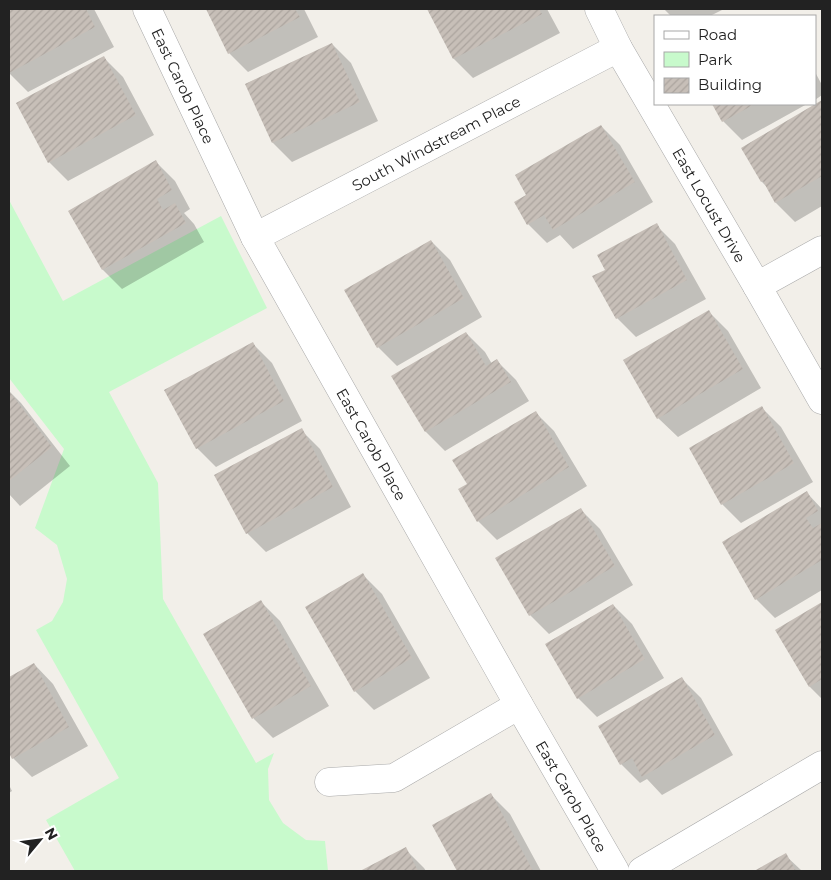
<svg xmlns="http://www.w3.org/2000/svg" width="831" height="880" viewBox="0 0 831 880" font-family="Montserrat,sans-serif">
  <style>
    .park { fill: #c8facc }
    .shadow { fill: #0003 }
    .building { fill: url(#building-hatch) }
    .lines { fill: none; stroke-linecap: round; stroke-linejoin: round }
    .street-casing { stroke: #a9a9a9; stroke-width: 29 }
    .street { stroke: #fff; stroke-width: 28 }
    .labels { text-anchor: middle; dominant-baseline: central; stroke-width: 4; stroke-linejoin: round; paint-order: stroke }
    .street-label { font-size: 15px; fill: #222; stroke: #fff }
  </style>
  <defs>
    <pattern id="building-hatch" width="6" height="6" patternUnits="userSpaceOnUse" patternTransform="scale(1.25)"><rect width="6" height="6" fill="#c7bfb8"/><path d="M-1 1l2-2M0 6l6-6M5 7l2-2" fill="none" stroke="#aba49e"/></pattern>
  </defs>
  <rect width="100%" height="100%" fill="#f2efe9"/>
  <path class="park" d="M9,200L63,301L221,216L267,308L109,392L158,483L163,599L256,763L274,753L268,769L269,800L283,823L306,840L325,841L328,871H75L46,820L119,778L36,630L52,621L63,602L67,579L57,545L35,528L64,449L9,378Z"/>
  <path class="shadow" d="M9,9H94L114,47L28,92L9,73Z
    M207,9H304L318,37L248,72L229,53Z
    M428,9H547L560,33L473,78L454,59Z
    M664,9H724L710,16H671Z
    M332,44L351,63L378,121L292,162L273,143L246,84Z
    M104,58L123,77L154,135L68,181L49,162Z
    M815,72L822,85V95L815,100Z
    M822,101V206L795,222L776,203L767,187L762,182L742,148Z
    M713,104H807L742,140L723,121Z
    M601,126L620,145L653,202L573,249L560,235L547,243L528,224V195Z
    M156,162L175,181L190,209L184,213L194,224L204,242L122,289L103,270L69,211Z
    M656,225L675,244L706,299L636,337L617,318L606,270Z
    M431,241L450,260L482,317L397,366L378,347Z
    M709,312L728,331L761,388L678,437L658,418L625,361Z
    M466,333L485,352L492,364L497,361L516,380L529,401L445,451L426,432L393,376Z
    M253,344L272,363L302,421L216,467L197,448Z
    M9,391L21,403L70,466L20,506L9,494Z
    M762,408L781,427L813,482L741,523L722,504Z
    M535,412L554,431L587,486L497,540L478,521L468,485Z
    M301,430L320,449L351,507L266,552L247,533Z
    M807,493L822,509V590L775,618L756,599Z
    M581,510L600,529L633,585L549,634L530,615Z
    M363,575L382,594L430,678L374,710L355,691Z
    M261,602L280,621L329,706L273,738L254,719L205,634Z
    M822,604V699L810,687L777,630Z
    M613,605L632,624L664,678L597,717L578,698Z
    M34,664L53,684L88,746L32,777L13,758L9,751V678Z
    M682,679L701,698L733,755L662,795L647,779L640,783L621,764Z
    M9,785L12,791L9,793Z
    M491,795L510,814L541,871H459L434,825Z
    M405,849L424,868L426,871H363Z
    M785,855L802,871H756Z"/>
  <path class="building" d="M9,9H86L95,27L9,73Z
    M206,9H295L300,17L228,54Z
    M427,9H539L542,14L453,59Z
    M332,43L360,102L272,143L245,84Z
    M104,56L136,115L48,163L16,103Z
    M822,100V176L775,203L763,181L761,182L741,148Z
    M712,104H755L722,122Z
    M601,125L635,182L553,230L544,215L527,225L514,202L526,195L515,175Z
    M156,160L172,190L157,199L163,210L175,203L186,223L102,270L68,211Z
    M657,223L687,280L616,319L592,276L605,270L597,255Z
    M431,240L464,298L377,348L344,290Z
    M709,310L743,369L657,419L623,360Z
    M466,332L486,366L497,359L511,382L425,432L391,376Z
    M253,342L284,401L196,449L164,390Z
    M9,391L52,447L9,481Z
    M762,406L794,463L721,505L689,448Z
    M536,411L569,467L477,522L458,489L467,484L452,460Z
    M302,428L333,487L246,534L214,475Z
    M807,491L818,511L806,518L813,528L822,523V560L755,600L722,542Z
    M581,508L615,566L529,616L495,558Z
    M363,573L412,658L354,692L305,607Z
    M261,600L311,686L252,719L203,634Z
    M822,602V679L809,687L775,630Z
    M613,604L645,659L577,699L545,644Z
    M34,663L69,727L12,759L9,753V677Z
    M682,677L715,735L642,777L632,758L620,765L598,726Z
    M491,793L533,871H457L432,825Z
    M406,847L418,871H360Z
    M786,853L796,871H754Z"/>
  <g class="lines">
    <g class="street-casing">
      <g id="street">
        <path id="s1" d="M147,9L255,237L519,705L615,871"/>
        <path id="s2" d="M599,9L618,48L757,286L822,400"/>
        <path id="s3" d="M255,237L618,48"/>
        <path d="M757,286L822,250"/>
        <path d="M329,782L394,778L519,705"/>
        <path d="M642,871L822,765"/>
      </g>
    </g>
    <use href="#street" class="street"/>
  </g>
  <g class="labels">
    <g class="street-label">
      <text stroke="none"><textPath href="#s1" startOffset="85">East Carob Place</textPath></text>
      <text stroke="none"><textPath href="#s3" startOffset="204">South Windstream Place</textPath></text>
      <text stroke="none"><textPath href="#s2" startOffset="225">East Locust Drive</textPath></text>
      <text stroke="none"><textPath href="#s1" startOffset="490">East Carob Place</textPath></text>
      <text stroke="none"><textPath href="#s1" startOffset="895">East Carob Place</textPath></text>
    </g>
  </g>
  <rect width="831" height="880" fill="none" stroke="#222222" stroke-width="20"/>
  <rect x="654" y="15" width="162" height="90" fill="#ffffff" stroke="#a7a7a7"/>
  <rect x="664" y="31" width="25" height="8" fill="#ffffff" stroke="#a7a7a7"/>
  <text x="698" y="40" font-size="15" fill="#222222">Road</text>
  <rect x="664" y="52" width="25" height="15" fill="#c8facc" stroke="#a7a7a7"/>
  <text x="698" y="65" font-size="15" fill="#222222">Park</text>
  <rect x="664" y="78" width="25" height="15" fill="url(#building-hatch)" stroke="#a7a7a7"/>
  <text x="698" y="90" font-size="15" fill="#222222">Building</text>
  <g transform="translate(40 840) rotate(61)" stroke="#ffffff" stroke-width="4" paint-order="stroke">
  <path d="M0-4L9 19L0 12L-9 19Z" fill="#222222"/>
  <text y="-8" font-size="14" font-weight="bold" text-anchor="middle" fill="#222222">N</text>
  </g>
</svg>
